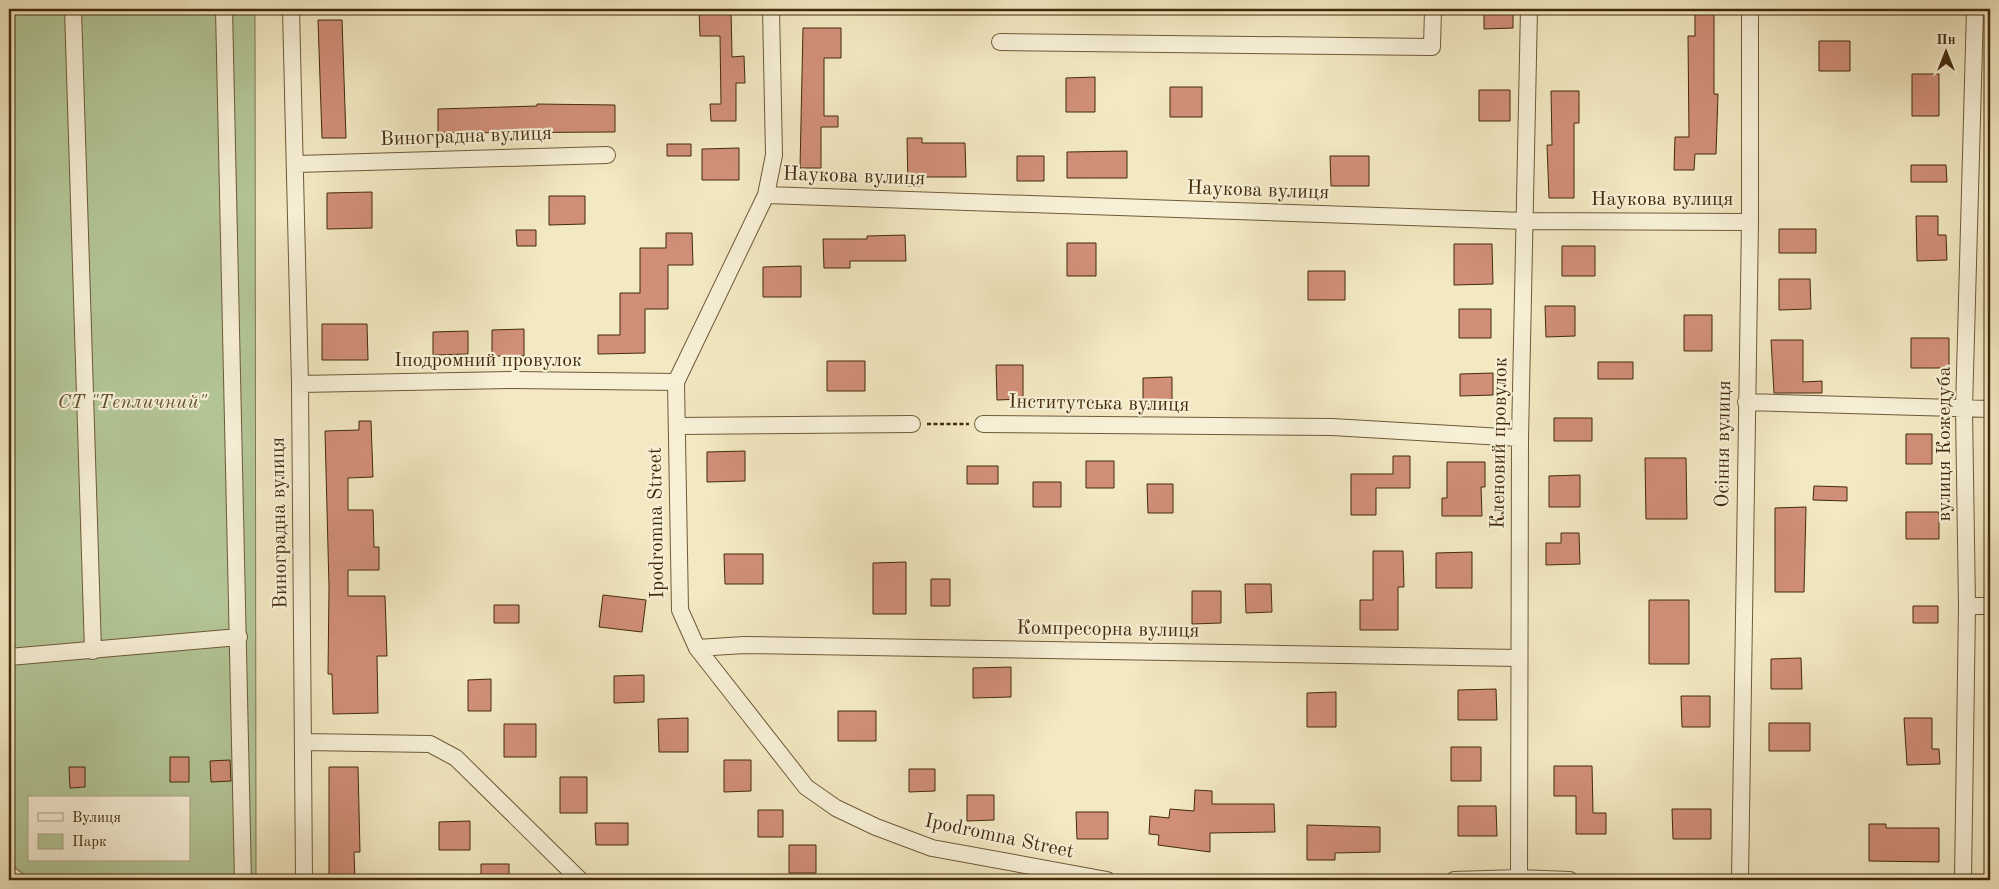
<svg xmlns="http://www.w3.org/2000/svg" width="1999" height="889" viewBox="0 0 1999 889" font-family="'Old Standard TT',serif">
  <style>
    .green { fill: #b4c798; stroke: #7c7951; fill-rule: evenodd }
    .building { fill: #d18f78; stroke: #432b0a }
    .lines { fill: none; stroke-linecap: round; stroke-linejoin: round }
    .minor-casing { stroke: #6f5a38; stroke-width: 18 }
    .path { stroke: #432b0a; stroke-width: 2.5; stroke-dasharray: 4 2.5; stroke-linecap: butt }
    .minor { stroke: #f7f0d7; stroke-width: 16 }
    .labels { text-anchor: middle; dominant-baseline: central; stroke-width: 4.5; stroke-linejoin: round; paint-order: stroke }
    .street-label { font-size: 20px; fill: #432b0a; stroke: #f7f0d7 }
    .park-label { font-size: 20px; font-style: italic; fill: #5f522e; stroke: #f7f0d7 }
  </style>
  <rect width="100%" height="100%" fill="#f2e8c1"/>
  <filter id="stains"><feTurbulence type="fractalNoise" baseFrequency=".004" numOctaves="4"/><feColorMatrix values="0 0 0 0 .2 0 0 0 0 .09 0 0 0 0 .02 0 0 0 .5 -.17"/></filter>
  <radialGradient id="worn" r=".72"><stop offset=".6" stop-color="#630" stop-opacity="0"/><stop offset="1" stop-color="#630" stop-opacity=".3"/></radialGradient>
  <path class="green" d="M9,9H255L256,880H9ZM29,798H189V860H29Z"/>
  <path class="building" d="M699,9H731L732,57L744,56L745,83H736V121H711L710,104H721L720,36H700Z
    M1484,9H1513V28L1484,29Z
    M1695,9H1714V94H1718L1716,154H1695L1694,170H1674L1675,137H1689L1688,36H1695Z
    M318,20H342L346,138H322Z
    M803,28H841V58H824V116H838V127H821V168H800Z
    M1819,41H1850V71H1819Z
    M1912,74H1939V116H1912Z
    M1095,77V112H1066V78Z
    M1170,87H1202V117H1170Z
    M1479,90H1510V121H1479Z
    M1551,91H1579V123H1574V198H1549L1547,145H1552Z
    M537,104L615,105V132L438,133V109L537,106Z
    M907,138H922V143H965L966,177H922V186H908Z
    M667,144H691V156H667Z
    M739,148V180H702V149Z
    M1127,151V178H1067V152Z
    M1017,156H1044V181H1017Z
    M1330,156H1369V186H1331Z
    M1911,165H1946L1947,182H1911Z
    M372,192V228L327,229V193Z
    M549,196H585V224L549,225Z
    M1916,216H1938V235H1946L1947,260L1917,261Z
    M1779,229H1816V253H1779Z
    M516,230H536V246H517Z
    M666,233H692L693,265H668V309H645V353L598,354V335H620V293H640V248H666Z
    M905,235L906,261H850V268H824L823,239H867V236Z
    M1067,243H1096V276H1067Z
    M1454,244H1492L1493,284L1454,285Z
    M1562,246H1595V276H1562Z
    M801,266V297H763V267Z
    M1308,271H1345V300H1308Z
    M1779,279H1810L1811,309L1779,310Z
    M1545,306H1575V336L1546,337Z
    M1459,309H1491V338H1459Z
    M1684,315H1712V351H1684Z
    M322,324H367L368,360H322Z
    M524,329V356H492V330Z
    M468,331V354L433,355V332Z
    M1911,338H1949V368H1911Z
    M1771,340H1803V382L1822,381V393H1774Z
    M827,361H865V391H827Z
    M1598,362H1633V379H1598Z
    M996,365H1023V399L997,400Z
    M1493,373V395L1460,396V374Z
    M1172,377V406H1143V378Z
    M1554,418H1592V441H1554Z
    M359,421H371L373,477L348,478V510H373L374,547H379V570H348V596H385L387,656H377L378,713L333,714L332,674H328L329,587L325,431L359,430Z
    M1906,434H1932V464H1906Z
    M745,451V481L707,482V452Z
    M1393,456H1410V488H1376V515H1351V474H1393Z
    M1645,458H1686L1687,519H1646Z
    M1086,461H1114V488H1086Z
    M1447,462H1485V487H1481L1482,516H1442V498H1447Z
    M967,466H998V484H967Z
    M1580,475V507H1549V476Z
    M1033,482H1061V507H1033Z
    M1147,484H1173V513H1148Z
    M1814,486L1847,487V501L1813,500Z
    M1806,507L1804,592H1775V508Z
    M1906,512H1939V539H1906Z
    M1561,533H1579L1580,564L1546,565V543H1561Z
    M1373,551H1403L1404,587H1398V630H1360V600H1373Z
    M1472,552V588H1436V553Z
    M724,554H763V584H725Z
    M906,562V614H873V563Z
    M931,579H950V606H931Z
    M1245,584H1271L1272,612L1246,613Z
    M1192,591H1221V623L1192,624Z
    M603,595L646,600L642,632L599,627Z
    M1649,600H1689V664H1649Z
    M494,605H519V623H494Z
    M1913,606H1938V623H1913Z
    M1801,658L1802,689H1771V659Z
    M1011,667V697L973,698V668Z
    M644,675V702L614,703V676Z
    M491,679V711H468V680Z
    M1496,689L1497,720H1458V690Z
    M1336,692V727H1307V693Z
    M1681,696H1710V727H1682Z
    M838,711H876V741H838Z
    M688,718V752H659L658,719Z
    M1904,718H1932V749H1939L1940,764L1907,765Z
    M1769,723H1810V751H1769Z
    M504,724H536V757H504Z
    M1451,747H1481V781H1451Z
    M170,757H189V782H170Z
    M230,760L231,781L211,782L210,761Z
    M724,760H751V791L724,792Z
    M1554,766H1592L1593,813H1606V834H1576V796H1554Z
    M69,767H85V787L70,788Z
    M329,767H358L360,852H354L355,880H329Z
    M909,769H935V791L909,792Z
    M560,777H587V813H560Z
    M1195,790L1212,791V804H1274L1275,832L1210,833V852L1158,845L1159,835L1149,834L1150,816L1169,818L1170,809L1194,811Z
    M967,795H994V820L967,821Z
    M1458,806H1496L1497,836H1458Z
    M1672,809H1711V839H1673Z
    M758,810H783V837H758Z
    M1076,812H1108V839H1077Z
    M470,821V850H439V822Z
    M595,823H628V845H596Z
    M1869,824H1886V828H1939V862L1869,861Z
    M1307,825L1380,827V852L1335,853V860H1307Z
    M789,845H816V873H789Z
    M481,864H509V880H481Z"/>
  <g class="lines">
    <g class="minor-casing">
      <path id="minor" d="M73,9L93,651
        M224,9L243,880
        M291,9L300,384L304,880
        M771,9L774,155L766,195L676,382L680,610L697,648L806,787L836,808L876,827L932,848L1107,880
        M1000,42L1432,47L1433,9
        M297,164L607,155
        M766,195L1525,221L1750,222
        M300,384L514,380L676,382
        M1746,402L1990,409
        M983,424L1332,427L1520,438
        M677,426L912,424
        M1967,606H1990
        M697,648L744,645L1518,658
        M9,657L239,637
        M304,742L430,744L456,758L580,880
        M9,874L17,880
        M1519,878L1520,438L1529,9
        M1454,880L1519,878L1570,880
        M1740,880L1750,222V9
        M1963,880L1967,606L1964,409L1975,9"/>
    </g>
    <path class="path" d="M927,424H969"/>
    <use href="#minor" class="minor"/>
  </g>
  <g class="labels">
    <g class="street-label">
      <text transform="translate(466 137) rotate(-2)">Виноградна вулиця</text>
      <text transform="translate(854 177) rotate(2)">Наукова вулиця</text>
      <text transform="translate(1258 191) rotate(2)">Наукова вулиця</text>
      <text x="1662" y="200">Наукова вулиця</text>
      <text x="488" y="361">Іподромний провулок</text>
      <text transform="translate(1099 404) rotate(1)">Інститутська вулиця</text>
      <text transform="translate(1500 443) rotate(-89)">Кленовий провулок</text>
      <text transform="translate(1724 444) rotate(-89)">Осіння вулиця</text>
      <text transform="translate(1945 444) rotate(-90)">вулиця Кожедуба</text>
      <text transform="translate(280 523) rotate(-91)">Виноградна вулиця</text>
      <text transform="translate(657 523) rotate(-91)">Ipodromna Street</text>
      <text transform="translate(1108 630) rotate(1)">Компресорна вулиця</text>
      <text transform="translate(999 837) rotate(12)">Ipodromna Street</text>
    </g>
    <g class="park-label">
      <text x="132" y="403">СТ "Тепличний"</text>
    </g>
  </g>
  <rect width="1999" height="889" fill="none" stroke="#f2e8c1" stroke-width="30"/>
  <rect x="10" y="10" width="1979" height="869" fill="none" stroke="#432b0a" stroke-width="2.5"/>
  <rect x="15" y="15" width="1969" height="859" fill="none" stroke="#432b0a"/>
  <rect x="28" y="796" width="162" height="65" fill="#f7f0d7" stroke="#afa185"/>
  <rect x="38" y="813" width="25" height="8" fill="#f7f0d7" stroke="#afa185"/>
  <text x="72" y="822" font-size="15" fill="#432b0a">Вулиця</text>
  <rect x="38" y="834" width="25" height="15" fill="#b4c798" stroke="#afa185"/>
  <text x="72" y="846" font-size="15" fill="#432b0a">Парк</text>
  <g transform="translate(1946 52)" stroke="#f7f0d7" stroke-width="4" paint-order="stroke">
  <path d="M0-4L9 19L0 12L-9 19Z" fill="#432b0a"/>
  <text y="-8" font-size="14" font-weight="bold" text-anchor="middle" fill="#432b0a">Пн</text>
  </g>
  <rect width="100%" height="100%" filter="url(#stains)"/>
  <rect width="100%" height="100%" fill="url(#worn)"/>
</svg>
